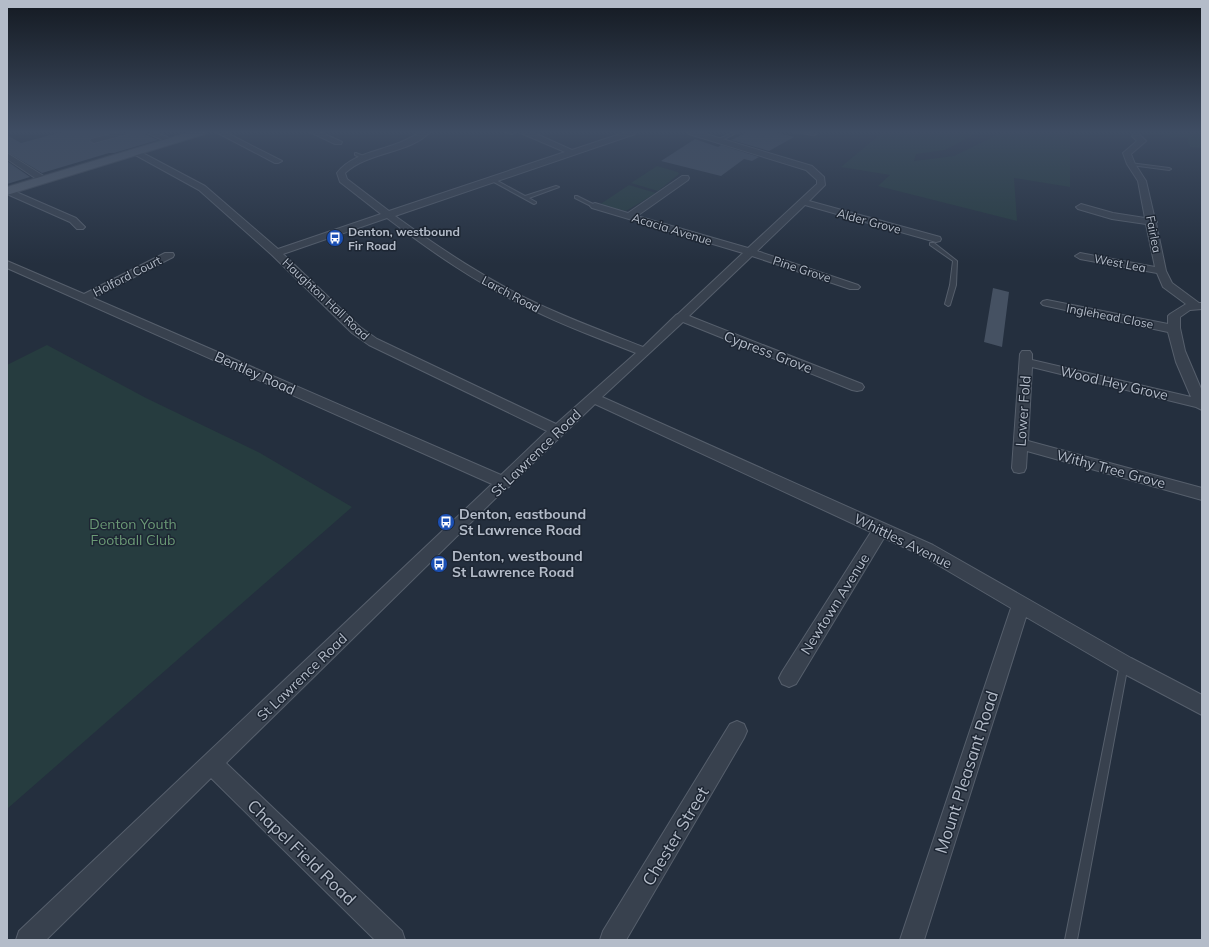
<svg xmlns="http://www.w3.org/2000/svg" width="1209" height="947" viewBox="0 0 1209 947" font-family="Mulish,sans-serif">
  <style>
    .green { fill: #263c3f }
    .building { fill: #455162 }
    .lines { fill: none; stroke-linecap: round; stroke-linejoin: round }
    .service-casing { stroke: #565f6c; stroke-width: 2 }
    .minor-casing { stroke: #565f6c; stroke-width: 2 }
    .primary-casing { stroke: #414a57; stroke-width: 2 }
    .service { fill: #38414e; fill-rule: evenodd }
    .minor { fill: #38414e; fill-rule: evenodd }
    .primary { fill: #56606e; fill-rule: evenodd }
    .labels { text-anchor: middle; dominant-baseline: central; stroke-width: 3; stroke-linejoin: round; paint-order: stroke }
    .far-street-label { font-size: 12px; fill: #b4bcc9; stroke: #1d2633 }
    .far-poi-label { font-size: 12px; font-weight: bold; fill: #b4bcc9; stroke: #1d2633; text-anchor: start }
    .street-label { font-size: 14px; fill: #b4bcc9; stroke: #1d2633 }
    .poi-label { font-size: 14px; font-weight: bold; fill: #b4bcc9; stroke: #1d2633; text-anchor: start }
    .park-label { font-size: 14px; fill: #6b9a76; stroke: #1d2633 }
    .near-street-label { font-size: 17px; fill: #b4bcc9; stroke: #1d2633 }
  </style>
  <rect width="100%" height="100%" fill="#242f3e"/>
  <path class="green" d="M883,132H979L945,150L916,154L914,161L954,156L1003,132H1070V187L1014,178L1017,221L878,186L890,175L841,167Z
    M1128,132H1202V148L1190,147L1187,138Z
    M657,166L678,172L679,174L658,191L631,183Z
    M629,185L656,193L626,211L599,205Z
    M47,345L146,398L260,453L352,507L7,809V365Z"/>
  <path class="building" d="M62,132H113L91,138L89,141L94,144L128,135L130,132H140L158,140L114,153H109L42,173L7,152V135L21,143Z
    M748,132H774L794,137L769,151L731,140Z
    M695,139L718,147L721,145L759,157L752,161L744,159L721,176L661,161Z
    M7,161L30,177L7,184Z
    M993,288L1009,292L1002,347L984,342Z"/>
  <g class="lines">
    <g class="service-casing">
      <path id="service" d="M734,132H738L720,141L717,140Z
        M794,132H802L816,134L814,135Z
        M356,153L366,157L367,158L364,159L355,155V153Z
        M1130,163L1169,168L1171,169L1169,170L1131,165H1130Z
        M492,179H494L525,196L556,186L559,187L529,198L536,202V203L534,204L492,181Z
        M575,196H577L597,206L593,207L575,198Z
        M930,243H934L957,261L956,285L950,305L948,306L945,304L950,285L953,261L930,245Z
        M1124,660L1127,661L1128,664L1077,940H1065L1120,664L1121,661Z"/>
    </g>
    <g class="minor-casing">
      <path id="minor" d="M118,132H129L128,134L94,143L90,141L91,139Z
        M145,132H155L174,140L170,142H167Z
        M216,132H225L282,161L278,163H275Z
        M310,132H320L342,142L341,144H335Z
        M421,132H430C409,154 369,151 345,173L347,179L389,211L565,152L523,134L522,132H532L572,150L626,132H636L635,134L395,216C441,249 487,280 538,304C572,320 608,333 643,347L676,315L678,314L743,253L592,208L590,206L592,204L595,203L628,213L682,176H688L689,178L688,180L637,216L748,248L817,184V180L806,170L689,134L688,132H699L812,166L824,177L825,185L809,201L940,237L941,239L940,241L936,242L805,205L757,251L858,285L860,287L858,289H850L752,256L689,316L862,384L864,387L862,390L857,391L852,390L683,322L602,397L933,545L1131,658L1202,695V715L1117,670L1026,617L924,940H900L1011,608L921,555L884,538L796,684L789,687L782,684L779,678L782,672L871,532L595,404L512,483L509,487L506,488L226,763L402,931L405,940H375L211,778L46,940H16L19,931L492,484L7,268V261L84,294L165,253H173L174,255L173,257L93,298L501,475L547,431L369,345L352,333L272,255L199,190L130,152L131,150H137L205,186L278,249L381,214L340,182L337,173C351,155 375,152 396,144C405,141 413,136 421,132ZM387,218C432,252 478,284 529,308C564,326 601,339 636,353L556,424L377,339L360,327L283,254Z
        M506,132H516L512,134Z
        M1133,134H1139L1146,141L1131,154L1135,164L1146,181L1155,220L1157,222L1156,223L1166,271L1172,283L1199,303H1202V309L1190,310L1180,317V328L1185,351L1202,391V410L1196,407L1032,367L1028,441L1202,488V500L1027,451L1026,468L1024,472L1019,473L1014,472L1012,468L1020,354L1022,351H1030L1032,354V360L1191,397L1176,362L1168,332L1047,306L1043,305L1041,303L1043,301L1047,300L1168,324V316L1170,314L1186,304L1163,287L1157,273L1080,259L1075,256L1080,253L1155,267L1146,224L1112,219L1078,209L1076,207L1081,204L1113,213L1145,218L1138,181L1127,164L1123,153L1137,141L1132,136Z
        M7,153L47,178L48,180L47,182H41L7,159Z
        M7,188L76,218L85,227L83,229H77L70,222L7,194Z
        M737,721L744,724L747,731L744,738L626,940H600L603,931L730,724Z"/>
    </g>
    <g class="primary-casing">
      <path id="primary" d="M190,132H207L205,134L7,195V187Z"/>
    </g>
    <use href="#service" class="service"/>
    <use href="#minor" class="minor"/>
    <use href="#primary" class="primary"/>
  </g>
  <linearGradient id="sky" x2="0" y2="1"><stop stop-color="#141a22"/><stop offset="0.5" stop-color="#3f4d63"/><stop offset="1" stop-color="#3f4d63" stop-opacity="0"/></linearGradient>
  <rect width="1209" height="264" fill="url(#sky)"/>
  <defs>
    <g id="bus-disc" transform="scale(0.9)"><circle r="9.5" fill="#1a4fb4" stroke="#1d2633"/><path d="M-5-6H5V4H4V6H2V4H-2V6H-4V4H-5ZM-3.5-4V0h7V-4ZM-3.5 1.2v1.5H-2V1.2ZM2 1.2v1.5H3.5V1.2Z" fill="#fff"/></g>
  </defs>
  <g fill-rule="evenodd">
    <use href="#bus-disc" x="335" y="238"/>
    <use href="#bus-disc" x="446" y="522"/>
    <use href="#bus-disc" x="439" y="564"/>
  </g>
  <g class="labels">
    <g class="far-street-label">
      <text transform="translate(869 221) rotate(15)">Alder Grove</text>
      <text transform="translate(672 229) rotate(17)">Acacia Avenue</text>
      <text transform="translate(1154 234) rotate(79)">Fairlea</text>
      <text transform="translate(1120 263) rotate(11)">West Lea</text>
      <text transform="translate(802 269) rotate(18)">Pine Grove</text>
      <text transform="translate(127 276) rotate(-27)">Holford Court</text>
      <text transform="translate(511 294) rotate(28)">Larch Road</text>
      <text transform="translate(326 299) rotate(43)">Haughton Hall Road</text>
      <text transform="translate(1110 316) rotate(11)">Inglehead Close</text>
    </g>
    <g class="far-poi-label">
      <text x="348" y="231">Denton, westbound<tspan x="348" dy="14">Fir Road</tspan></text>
    </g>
    <g class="street-label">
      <text transform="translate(768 352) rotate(21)">Cypress Grove</text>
      <text transform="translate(255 373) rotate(24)">Bentley Road</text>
      <text transform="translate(1114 383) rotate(13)">Wood Hey Grove</text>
      <text transform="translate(1023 411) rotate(-86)">Lower Fold</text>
      <text transform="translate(536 453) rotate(-44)">St Lawrence Road</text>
      <text transform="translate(1111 469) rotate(15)">Withy Tree Grove</text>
      <text transform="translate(903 541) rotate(26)">Whittles Avenue</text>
      <text transform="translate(835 604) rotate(-58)">Newtown Avenue</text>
      <text transform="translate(302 677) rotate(-44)">St Lawrence Road</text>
    </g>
    <g class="poi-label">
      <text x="459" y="514">Denton, eastbound<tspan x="459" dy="16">St Lawrence Road</tspan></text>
      <text x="452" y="556">Denton, westbound<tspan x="452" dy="16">St Lawrence Road</tspan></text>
    </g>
    <g class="park-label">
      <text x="133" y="524">Denton Youth<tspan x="133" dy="16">Football Club</tspan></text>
    </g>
    <g class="near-street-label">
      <text transform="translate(966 772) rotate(-72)">Mount Pleasant Road</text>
      <text transform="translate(675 836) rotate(-59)">Chester Street</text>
      <text transform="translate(302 852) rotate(44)">Chapel Field Road</text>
    </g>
  </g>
  <rect width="1209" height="947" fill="none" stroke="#b4bcc9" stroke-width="16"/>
</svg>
